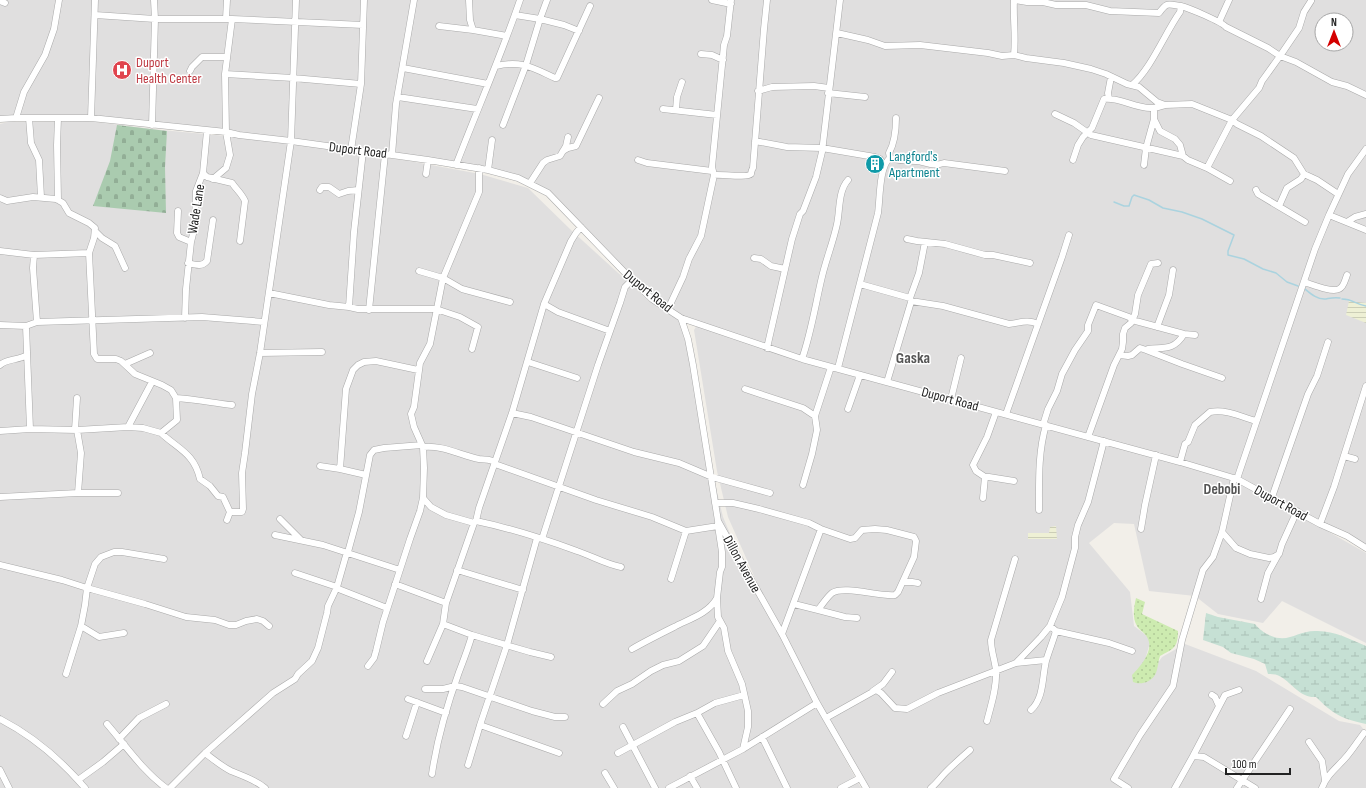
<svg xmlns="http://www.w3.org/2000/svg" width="1366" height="788" viewBox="0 0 1366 788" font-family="'Sofia Sans Condensed',sans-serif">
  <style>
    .residential { fill: #e0dfdf; fill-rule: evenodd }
    .farmland { fill: url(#farmland-rules) }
    .grass { fill: url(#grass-dots) }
    .wetland { fill: url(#wetland-marsh) }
    .cemetery { fill: url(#cemetery-stones) }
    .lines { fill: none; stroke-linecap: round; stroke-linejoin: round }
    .stream { stroke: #aad3df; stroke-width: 1.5 }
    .minor-casing { stroke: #a9a9a9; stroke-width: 7 }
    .minor { stroke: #fff; stroke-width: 6 }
    .labels { text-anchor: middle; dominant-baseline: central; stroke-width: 3; stroke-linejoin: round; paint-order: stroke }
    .health-label { font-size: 14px; fill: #be3a42; stroke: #fff; text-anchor: start }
    .street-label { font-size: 14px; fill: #222; stroke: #fff }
    .culture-label { font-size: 14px; fill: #0d838f; stroke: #fff; text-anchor: start }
    .neighbourhood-label { font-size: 15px; font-weight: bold; fill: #555; stroke: #fff }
    .quarter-label { font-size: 16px; font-weight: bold; fill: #555; stroke: #fff }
  </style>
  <defs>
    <pattern id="farmland-rules" width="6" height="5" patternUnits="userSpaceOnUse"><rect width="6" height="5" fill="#eef0d5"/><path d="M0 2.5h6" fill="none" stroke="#ccceb7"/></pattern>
    <pattern id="grass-dots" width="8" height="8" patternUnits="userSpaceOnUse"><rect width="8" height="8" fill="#cdebb0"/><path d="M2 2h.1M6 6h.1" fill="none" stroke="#b0c997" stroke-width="1.8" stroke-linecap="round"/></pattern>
    <pattern id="wetland-marsh" width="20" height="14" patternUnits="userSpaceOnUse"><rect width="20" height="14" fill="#c6e0d4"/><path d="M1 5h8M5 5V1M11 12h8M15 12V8" fill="none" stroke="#aac0b6"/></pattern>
    <pattern id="cemetery-stones" width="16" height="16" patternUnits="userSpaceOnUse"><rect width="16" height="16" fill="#aacbaf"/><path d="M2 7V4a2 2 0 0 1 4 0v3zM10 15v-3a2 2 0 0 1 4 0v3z" fill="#92ae96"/></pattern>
  </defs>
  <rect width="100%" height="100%" fill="#f2efe9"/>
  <path class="residential" d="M0,0H1366V548L1235,475L847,371L683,316L652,297L534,183L486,171L349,149L78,119H0ZM1322,20H1346V44H1322Z
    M88,121L161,130L279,141L415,162L480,174L528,188L572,231L649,301L685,318L712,471L723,517L753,588L777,630L814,703L861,788H0V124L8,122Z
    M701,326L769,350L1239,481L1366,553V643L1282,601L1263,623L1218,614L1195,596L1149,591L1134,524L1114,523L1089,543L1130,592L1134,626L1151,639L1141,674L1147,678L1162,657L1185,644L1256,671L1339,721L1360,725L1366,732V788H868L818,701L762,594L728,517L717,471L694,330L696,327Z"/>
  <path class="farmland" d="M1349,301L1366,303V323L1346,315Z
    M1056,526L1057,539H1028V533H1049L1050,527Z"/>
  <path class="grass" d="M1136,598L1145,602L1142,614L1178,631C1178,648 1173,649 1160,656C1158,662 1158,670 1155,675C1150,683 1140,685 1133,682L1132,675C1140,667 1155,650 1147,637C1145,633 1139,630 1137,626C1132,618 1134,607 1136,598Z"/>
  <path class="wetland" d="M1206,613L1218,617L1255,624C1259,629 1262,631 1267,634C1288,645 1296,631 1315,631C1333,630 1350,639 1366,646V724C1342,719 1333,714 1316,697C1300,698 1293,684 1281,677C1277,674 1272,674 1268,674L1265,664L1254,659L1231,653L1223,647L1203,640Z"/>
  <path class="cemetery" d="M117,125L167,131L165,167L166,213L93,206L110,161Z"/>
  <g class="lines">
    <path class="stream" d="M1114,202L1124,206H1129L1132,197L1134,195L1149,200L1163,208L1182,212L1202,219L1234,235L1228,251V255L1244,259L1263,269L1276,273L1287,282L1298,286
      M1305,289C1311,294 1318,300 1326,299C1331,298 1334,297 1340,298
      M1342,299C1353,299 1355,304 1366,306"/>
    <g class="minor-casing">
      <path id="minor" d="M469,0L470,20L473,30L507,36
        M712,0L731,4
        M0,1L5,3
        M1181,6C1189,8 1222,22 1226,27L1268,48L1280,56L1299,28L1304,12L1311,1
        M95,15L155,19H232
        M515,15L540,19L547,0
        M226,19L227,0
        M1219,22L1229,0
        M439,26L473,30
        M837,33L868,40L885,46L920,45L988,53L1002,56L1014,55L1026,58L1064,63L1091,69L1106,74L1127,84L1139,87L1157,102L1165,105L1192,104L1232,120L1259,88L1262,81L1280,56L1296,62L1332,82L1347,86L1366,95
        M701,54L712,55L723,60
        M1014,55C1016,36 1013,19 1014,0L1027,2H1043L1056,5H1086L1110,11L1159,13C1167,2 1167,4 1181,6L1180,12C1165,33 1151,69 1132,85
        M496,66C522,60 533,68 555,78H557L590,6
        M403,68L488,84
        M190,71L192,67L202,57H227
        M225,74L293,78L361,84
        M758,91L772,87L814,86L829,88
        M828,93L865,97
        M398,97L477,109
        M1109,99L1108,93L1111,77
        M663,109L717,115
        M676,110L677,97L682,82
        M1055,114L1074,123L1091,135L1183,156
        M16,118L24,92L45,55L54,29L59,0
        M29,118L31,143L39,160L41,197
        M58,118L57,145L58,200
        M91,118L95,0
        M0,119L16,118H91L226,132L239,135L291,141L428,160L488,170L518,178L548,193L632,280L652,299L681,318L802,359L1180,462L1237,479L1320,524L1347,536L1366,548
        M1154,119L1160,131L1175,139L1180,145L1183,156L1188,160L1207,168L1230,181
        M152,125L155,19L154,0
        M503,125L526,65L540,19L564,25L579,31
        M755,141L787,147L822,148L875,157L880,159L884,166
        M351,150L361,84L364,0
        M563,151L568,148L576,146L599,98
        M392,155L396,104L414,0
        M890,158C899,161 907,161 916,161C927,162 932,167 944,163L1005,171
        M890,158L889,153C895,142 896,130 896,118
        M638,160L647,163L712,171
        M1073,160L1078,145L1083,137L1092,128L1104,99C1120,97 1136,109 1152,108C1156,108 1161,106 1165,105
        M456,165C477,110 501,56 520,0
        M1144,165L1146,148L1154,119V109
        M1207,168L1232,120L1237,124L1261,136L1294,158L1304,174L1317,180L1338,194
        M488,170L492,140
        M203,173L207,177L232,183C236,189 242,194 245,201L240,241
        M426,174L428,160
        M714,175C720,174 747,178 751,174C751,173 752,169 753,168L764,29L767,0
        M213,179L226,168L230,155L226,132L225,74L232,19L363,25
        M530,183L543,163L547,160L560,156L566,146L568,137
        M320,190L322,187H329L339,194L348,191L358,190
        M1256,190L1258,194L1305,222
        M0,198L7,201L33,197L56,199L63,203L69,213L89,223L95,228L94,238L89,253L94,354L97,359H116L121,361L135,374L162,385L171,390L176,398L177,420L161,433L143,428L128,427L77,430
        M1279,206L1287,188L1301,179L1304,174
        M178,211L177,233L179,237L191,242
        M1329,215L1366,230
        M1347,222L1355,217L1366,214
        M95,231L102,238L115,246L125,268
        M907,239L917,241L945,244L985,255H993L1030,263
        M0,251L34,255
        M754,258L761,259L771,266L785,269
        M188,263C196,265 202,267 207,261L213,220
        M419,271L443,278L462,289L510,302
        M1304,282C1311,284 1332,293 1339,289C1344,287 1345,280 1347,275
        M860,284L910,298
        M269,293L329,305L349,307L358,309H436L460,317L478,327L472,349
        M911,301L943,306L1009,324C1019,323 1028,319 1038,324
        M544,304L558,312L610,331
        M349,307L354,232L363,151
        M668,309L683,277L689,259L701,236L714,175L712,167L724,45L727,36L731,0
        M369,310L385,154
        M185,318L186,289L191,242L195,226L196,191L203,173L207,131
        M681,318L688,339L693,365L718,521L782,634L817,703L866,788
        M37,322L33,268L34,255L89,253
        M0,325L26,326L37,322L202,317L264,322
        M26,326L30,429
        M1157,327L1169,295L1173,270
        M767,348L792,239L800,214L803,211L816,177L822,152L840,0
        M1148,349C1163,347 1174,351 1184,334
        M260,353L322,352
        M1120,355L1128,356L1132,355L1140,348L1146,350L1182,364L1222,378
        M802,359C811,333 815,307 821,281C825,262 833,243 837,224C840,211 838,191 848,180
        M528,362L577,378
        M125,364L150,353
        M0,365C8,358 17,361 27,355
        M838,368L878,213C880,200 879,166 890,158
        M887,382L911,302L910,298L919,273L925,242
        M745,389L803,408L815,416
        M176,398C194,399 213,403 232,405
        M951,399L961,358
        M848,409L860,375
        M512,413L531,417L634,452L679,463L712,477L770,493
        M1006,414L1062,257L1069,235
        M1043,425L1048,409L1057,391L1062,374L1075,350L1088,331V325L1096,305L1129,317L1132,320L1184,334L1195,335
        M128,427L152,382
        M75,430L77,398
        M0,431L30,429L77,430L81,453L78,493L0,497
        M161,433C178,449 194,453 200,479L210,486L218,496L223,497L230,512L227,520
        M1088,437L1114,365L1122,349L1123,342V334L1125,328L1131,323L1135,314L1138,295L1151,264L1158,263
        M422,445L414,427L411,414L414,407L420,363L430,344L443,278L479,192V168
        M1344,456L1355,459
        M1180,462L1185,444L1188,442L1195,425L1210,412C1227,409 1241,417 1256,421
        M495,464L596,500L652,517L686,531
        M320,466L340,469
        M366,475L340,469L346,389L353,370L358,365L364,362L376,361L418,370
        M985,477H989L1014,481
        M1237,479L1315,249L1329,215L1348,174L1366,149
        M803,485L812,454L817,430L815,416L831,367
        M78,493H118
        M1272,497L1308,394L1317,376L1328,342
        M423,498L431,507L446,515L474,523
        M983,498L985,477L976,471L973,465L987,437L996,412
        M715,503H733L759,509L809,523L821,529L850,539L855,538L862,530L875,529L887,530L914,537L916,541L914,557L898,592L895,595C880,597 844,585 832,593C827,597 822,605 818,610L794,604
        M1039,510C1039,481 1038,452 1046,425
        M230,512H242L243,509L242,473L245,453L252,394L260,353L291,141L296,0
        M280,519L301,540
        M476,521C510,528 544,539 577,551C592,556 605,564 621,567
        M1320,524L1334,487L1366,386
        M718,526L722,552V567L720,572L717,598L718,617L724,628L728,651L742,684L748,711V727L743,749
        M1141,529L1145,505L1156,455
        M1222,532L1236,548L1250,554L1269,558L1274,557L1279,554L1282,544L1297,511
        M275,535L323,545L400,570
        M537,538L507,645L480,725L559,753
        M542,539L598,365L620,303L625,287L632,280
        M348,552L359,512L370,455L374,450L384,448L422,445L423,447C443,445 460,455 479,459C485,460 490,459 495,462
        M0,565L62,580L87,588L145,604L186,617L215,620L229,625H236L246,621L257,619L263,621L269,626
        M457,570L523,590
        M295,573L337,587
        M671,579L686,531L718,526V523
        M903,582H912L918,583
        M395,584L446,603
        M336,588L387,608
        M1261,599L1268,573L1278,555
        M818,610L845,617L857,618
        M1050,626L1056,631L1109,643L1132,651
        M124,633L99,637L81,626L85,605L87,588L95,564L101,557L114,552H122L164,559
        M782,634L821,529
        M472,635L530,652L551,657
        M632,649C646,641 660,634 674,627C689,619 708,614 717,598
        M427,661L443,624
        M1016,663L1046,660
        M368,666L374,658L376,651L383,622L410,539L420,511L423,498L424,468L423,447
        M66,674L81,626
        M425,689H443L455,686L462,687L532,711L555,717H565
        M873,691L883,684L892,672
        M1212,695L1215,697L1219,706
        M408,699L446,713
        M603,704L617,691L632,684L651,671L663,665L679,661L703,646L720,621
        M1031,710C1044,698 1042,678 1046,661C1049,651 1053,641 1056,631
        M826,718L876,690L881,693L895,708L907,709L938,693L1016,663L1041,637L1050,626L1062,597L1075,548V537L1078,525L1088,502L1104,441
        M0,719C33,736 61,760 85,788
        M987,721C991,705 997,688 996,671C995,660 991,651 991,640L1015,559
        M107,724C126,746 142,770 166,788
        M623,727L655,788
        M406,736L417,702
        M762,737L787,788
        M119,739L139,718L166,704
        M1309,742L1322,761L1325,780
        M205,753C213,759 221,766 231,771C243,776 254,779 265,788
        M618,753L675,722L697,713
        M1193,756L1225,695L1239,690
        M468,765L480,725
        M0,770L9,788
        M605,773L614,788
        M432,774C437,739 447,705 459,672C464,659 468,649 472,635L443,624L446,603L474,523L476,521L479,508L512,413L544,304L571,241L576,233L581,227
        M690,776L697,788
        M78,780L103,762L124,744
        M170,788L205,753L273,693L295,679L298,674L312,661L318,648L327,613L328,606L337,587L347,552
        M669,788L743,749L817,703
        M736,788L719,752L697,713L715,703L744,695
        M841,788L860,778
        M931,788C938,782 940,778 946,772C954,764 962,757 970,750
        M1128,788L1114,779L1140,735L1173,686L1182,640L1203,570L1213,557L1222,532L1234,478
        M1175,788L1193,756L1204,757L1255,788
        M1237,788L1290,709
        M1322,788C1327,774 1338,767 1347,756C1353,749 1358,741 1364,733"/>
    </g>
    <use href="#minor" class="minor"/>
  </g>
  <defs>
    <g id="hospital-disc" transform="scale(1)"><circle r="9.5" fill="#e0444e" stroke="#fff"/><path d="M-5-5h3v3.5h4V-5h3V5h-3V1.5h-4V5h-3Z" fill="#fff"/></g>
    <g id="building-disc" transform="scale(1)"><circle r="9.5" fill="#0f9aa8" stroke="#fff"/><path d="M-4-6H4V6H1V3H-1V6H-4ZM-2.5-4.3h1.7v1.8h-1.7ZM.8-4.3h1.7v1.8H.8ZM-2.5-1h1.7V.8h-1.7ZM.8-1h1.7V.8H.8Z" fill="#fff"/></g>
  </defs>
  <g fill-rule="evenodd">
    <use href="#hospital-disc" x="122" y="70"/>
    <use href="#building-disc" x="875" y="164"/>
  </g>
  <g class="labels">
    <g class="health-label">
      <text x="136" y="62">Duport<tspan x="136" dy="16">Health Center</tspan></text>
    </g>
    <g class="street-label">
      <text transform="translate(358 150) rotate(7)">Duport Road</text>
      <text transform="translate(196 209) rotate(-81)">Wade Lane</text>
      <text transform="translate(648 291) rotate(39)">Duport Road</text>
      <text transform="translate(950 399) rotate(15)">Duport Road</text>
      <text transform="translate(1281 503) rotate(29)">Duport Road</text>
      <text transform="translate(742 564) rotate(61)">Dillon Avenue</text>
    </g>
    <g class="culture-label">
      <text x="889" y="156">Langford's<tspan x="889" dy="16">Apartment</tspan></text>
    </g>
    <g class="neighbourhood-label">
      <text x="1222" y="489">Debobi</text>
    </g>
    <g class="quarter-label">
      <text x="913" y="358">Gaska</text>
    </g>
  </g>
  <g transform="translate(1334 32)"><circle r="19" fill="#ffffff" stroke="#a7a7a7"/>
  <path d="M0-3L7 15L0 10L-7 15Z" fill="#d40000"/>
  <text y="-6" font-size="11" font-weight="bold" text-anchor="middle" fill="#222222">N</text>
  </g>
  <path d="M1226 768v6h64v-6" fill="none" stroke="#222222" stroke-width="2"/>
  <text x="1232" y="768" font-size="12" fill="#222222" stroke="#ffffff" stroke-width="3" paint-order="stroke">100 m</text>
</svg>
